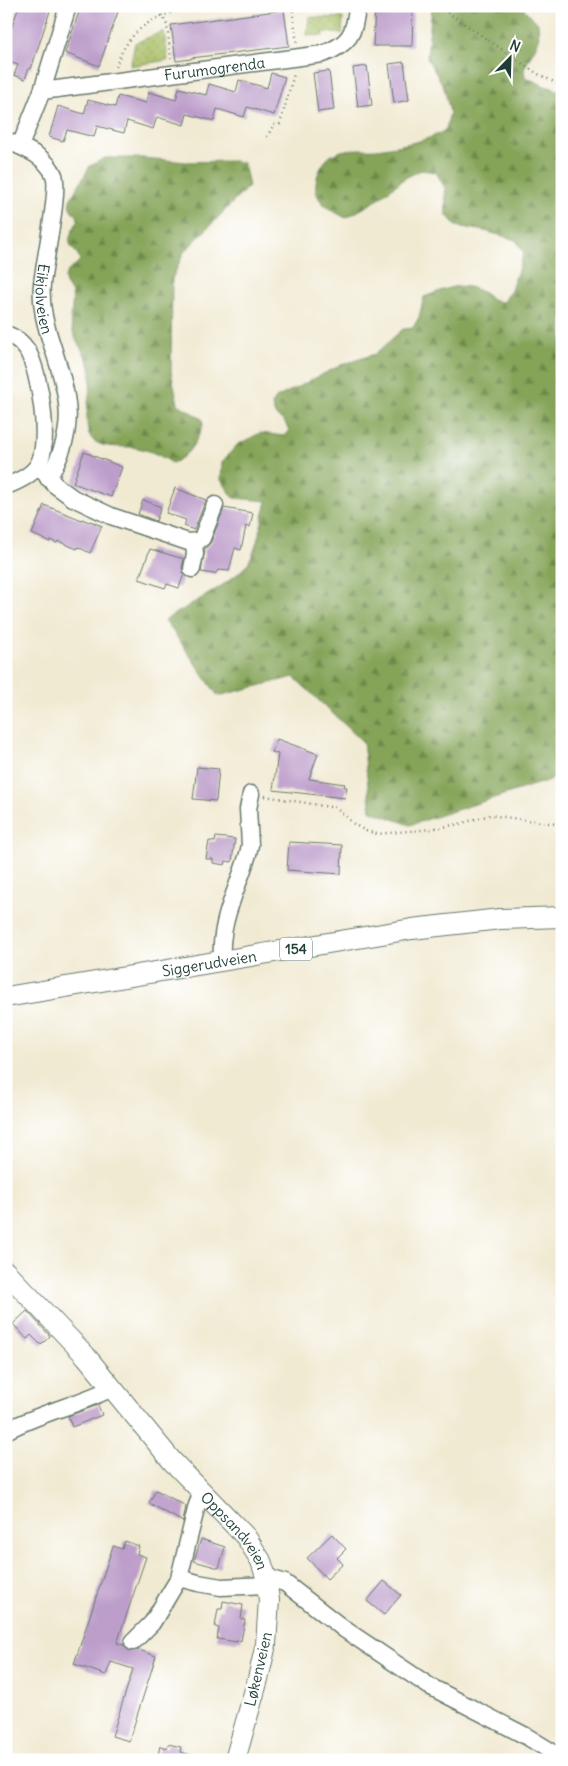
<svg xmlns="http://www.w3.org/2000/svg" width="568" height="1766" viewBox="0 0 568 1766" font-family="Delius,sans-serif">
  <style>
    .forest { fill: url(#forest-firs); stroke: #527046 }
    .park { fill: url(#park-dots); stroke: #637d4b }
    .building { fill: #bd9ecb }
    .lines { fill: none; stroke-linecap: round; stroke-linejoin: round }
    .minor-casing { stroke: #687a6c; stroke-width: 19 }
    .major-casing { stroke: #687a6c; stroke-width: 22 }
    .path { stroke: #687a6c; stroke-width: 2.5; stroke-dasharray: 1 4; stroke-linecap: butt }
    .minor { stroke: #fff; stroke-width: 16 }
    .major { stroke: #fff; stroke-width: 20 }
    .labels { text-anchor: middle; dominant-baseline: central; stroke-width: 5; stroke-linejoin: round; paint-order: stroke }
    .shield { fill: #fff; stroke: #627771; stroke-width: 1 }
    .shield-label { font-size: 14px; font-weight: bold; fill: #1f3d34 }
    .street-label { font-size: 15px; fill: #1f3d34; stroke: #fff }
  </style>
  <defs>
    <pattern id="forest-firs" width="22" height="20" patternUnits="userSpaceOnUse" patternTransform="scale(1.25)"><rect width="22" height="20" fill="#85a458"/><path d="M5 1l3.5 6h-7zM16 11l3.5 6h-7z" fill="#6c874a"/></pattern>
    <pattern id="park-dots" width="8" height="8" patternUnits="userSpaceOnUse" patternTransform="scale(1.25)"><rect width="8" height="8" fill="#a7bd62"/><path d="M2 2h.1M6 6h.1" fill="none" stroke="#879b52" stroke-width="1.8" stroke-linecap="round"/></pattern>
  </defs>
  <rect width="100%" height="100%" fill="#fff"/>
  <filter id="ink" filterUnits="userSpaceOnUse"><feTurbulence type="fractalNoise" baseFrequency=".02" numOctaves="2"/><feDisplacementMap in="SourceGraphic" scale="10" xChannelSelector="R" yChannelSelector="G"/><feConvolveMatrix kernelMatrix="1 2 1 2 8 2 1 2 1" color-interpolation-filters="sRGB"/></filter>
  <filter id="wash" filterUnits="userSpaceOnUse"><feTurbulence type="fractalNoise" baseFrequency=".0096" numOctaves="4" result="noise"/><feDisplacementMap in="SourceGraphic" scale="20" xChannelSelector="R" yChannelSelector="G"/><feGaussianBlur stdDeviation="1.12" result="paint"/><feColorMatrix in="noise" values="0 0 0 0 0 0 0 0 0 0 0 0 0 0 0 0 0 1.4 0 .05"/><feComposite in="paint" operator="in"/></filter>
  <g filter="url(#wash)">
    <rect width="100%" height="100%" fill="#f1ead3"/>
    <path class="forest" d="M432,6H521L538,23L539,40L524,69L525,77L545,86L558,90L562,87V776L410,825L371,811L363,742L294,677L218,696L165,620C184,608 237,580 248,563C258,547 262,519 267,501L234,498L221,480L222,462L237,445L260,433L284,436L289,430L284,421L275,415L272,405L276,398L341,365L375,354L403,329L413,328L419,317L424,297C447,289 459,280 482,292C490,297 494,302 504,302L511,290L524,253L516,240L485,231L456,226L446,214L445,188L436,172L421,170L405,178L374,202L346,218C331,210 314,203 316,183C317,172 325,157 336,153C349,147 364,150 377,149C397,146 432,141 446,129L450,112L444,87L427,58Z
      M105,158H144L186,162L235,161L244,163L249,186L184,252L172,279L171,371L178,404L202,419L203,425C198,439 188,458 172,463C162,456 149,450 137,448C124,445 104,450 93,440C80,427 92,391 91,373C90,357 75,344 72,328C69,316 74,304 72,294C71,288 64,285 65,277C67,269 75,267 80,260C79,255 77,254 74,250C64,240 74,230 78,220L77,215C71,211 68,207 70,200L90,166Z"/>
    <path class="park" d="M309,17L343,18L342,34L324,32L323,36L307,35Z
      M164,31L168,60L130,66L135,43Z"/>
    <g id="blocks">
      <path class="building" d="M19,6H45L51,8L31,69L29,68L25,79L14,75L18,65L6,61V44Z
        M81,6H120L99,66L65,53Z
        M375,6H413L412,46H373Z
        M284,10L289,46L191,58V59L176,61L171,25Z
        M404,62L409,100L394,103L389,64Z
        M367,66L372,105L358,107L353,68Z
        M329,71L334,110L318,112L313,73Z
        M271,73L285,77L274,115L247,107L244,117L217,109L214,121L187,114L184,125L157,117L153,129L127,121L124,133L97,126L94,137L67,130L63,141L49,137L58,106L84,114L88,100L115,107L118,96L146,103L149,92L176,100L179,88L206,95L209,84L236,92L239,80L267,88Z
        M84,452L122,467L111,497L73,483Z
        M175,488L206,500L194,530L184,526L186,520L166,513Z
        M143,500L161,507L156,521L138,514Z
        M44,505L82,520V519L89,522L90,521L102,526L90,553L78,547L77,549L58,541L57,543L50,540V542L32,534Z
        M224,508L253,513L250,527L246,526L241,550L235,548L229,571L218,570L215,574L201,572L205,549L211,542Z
        M150,549L184,559L182,568L184,574L179,588L167,584L165,588L139,579Z
        M277,739L318,754L309,779L345,784L344,787H347L345,798L273,790L278,754L272,752Z
        M197,767L219,769L216,801L193,799Z
        M216,837L235,839L232,862L226,861L225,865L213,863V859H206L209,841L215,842Z
        M289,842L342,845L341,874L287,870Z
        M27,1311L50,1336L41,1345L31,1335L27,1339L13,1324Z
        M98,1405L102,1415L72,1427L68,1416Z
        M156,1490L186,1506L183,1522L149,1503Z
        M332,1534L346,1549L337,1558L343,1564L327,1579L307,1558Z
        M201,1539L225,1547L219,1568L194,1561Z
        M125,1541L139,1546L137,1554L146,1557L117,1643L124,1645L130,1651L139,1650L156,1656L129,1741L112,1736L133,1669L111,1662L106,1675L74,1664L113,1546L122,1549Z
        M384,1581L401,1595L384,1615L367,1601Z
        M223,1601L243,1605L241,1619L245,1620L241,1641L237,1640V1642L217,1639L219,1628L215,1627L218,1609H222Z
        M168,1744L181,1747L180,1752L195,1756V1760H157L160,1746L167,1748Z"/>
    </g>
  </g>
  <g filter="url(#ink)">
    <use href="#blocks" fill-opacity="0" stroke="#687a6c" stroke-width="1"/>
    <g class="lines">
      <g class="minor-casing">
        <g id="minor">
          <path id="s1" d="M42,91L323,54C349,44 355,34 357,6"/>
          <path id="s2" d="M6,140C24,148 46,156 54,175C60,190 44,263 42,284C40,307 46,327 53,348C69,398 78,430 48,478"/>
          <path d="M20,146L42,91L68,6"/>
          <path d="M6,334C15,337 22,342 27,350C40,372 51,443 38,465C31,476 17,482 6,486"/>
          <path d="M38,465L55,485L73,498L111,516L188,542L198,541L202,538L215,505"/>
          <path d="M192,569L195,554L194,542"/>
          <path d="M222,961C219,921 237,891 248,854L250,845L248,809L251,794"/>
          <path d="M6,1431C39,1413 78,1405 112,1388"/>
          <path d="M266,1577L285,1583L344,1629L429,1686L526,1736L562,1758"/>
          <path d="M179,1578L198,1583L221,1587L267,1585"/>
          <path d="M133,1642L152,1623L179,1578L197,1505L202,1493"/>
        </g>
      </g>
      <g class="major-casing">
        <g id="major">
          <path id="s3" d="M6,997L412,929L500,919L562,917"/>
          <path id="s4" d="M6,1272L85,1355L172,1461L246,1537L261,1561L266,1577L269,1600L266,1644L258,1679L235,1760"/>
        </g>
      </g>
      <path class="path" d="M157,6L167,25L171,59
        M171,6L178,9
        M292,6L297,44
        M440,6L441,8L538,74L562,86
        M116,67C129,24 163,11 205,6
        M267,137L274,124H280L294,74
        M265,796L336,808L355,825L366,831L377,834L431,829L459,824L490,815L556,824"/>
      <use href="#minor" class="minor"/>
      <use href="#major" class="major"/>
    </g>
  </g>
  <g class="labels">
    <rect class="shield" x="280" y="937.5" width="32" height="23" rx="4"/>
    <g class="shield-label">
      <text x="296" y="949">154</text>
    </g>
    <g class="street-label">
      <text stroke="none"><textPath href="#s1" startOffset="174">Furumogrenda</textPath></text>
      <text stroke="none"><textPath href="#s2" startOffset="186">Eikjolveien</textPath></text>
      <text stroke="none"><textPath href="#s3" startOffset="206">Siggerudveien</textPath></text>
      <text stroke="none"><textPath href="#s4" startOffset="346">Oppsandveien</textPath></text>
      <text transform="translate(258 1669) rotate(-77)">Løkenveien</text>
    </g>
  </g>
  <rect width="568" height="1766" fill="none" stroke="#fff" stroke-width="25"/>
  <g transform="translate(510 58) rotate(23)" stroke="#ffffff" stroke-width="4" paint-order="stroke">
  <path d="M0-4L9 19L0 12L-9 19Z" fill="#1f3d34"/>
  <text y="-8" font-size="14" font-weight="bold" text-anchor="middle" fill="#1f3d34">N</text>
  </g>
</svg>
